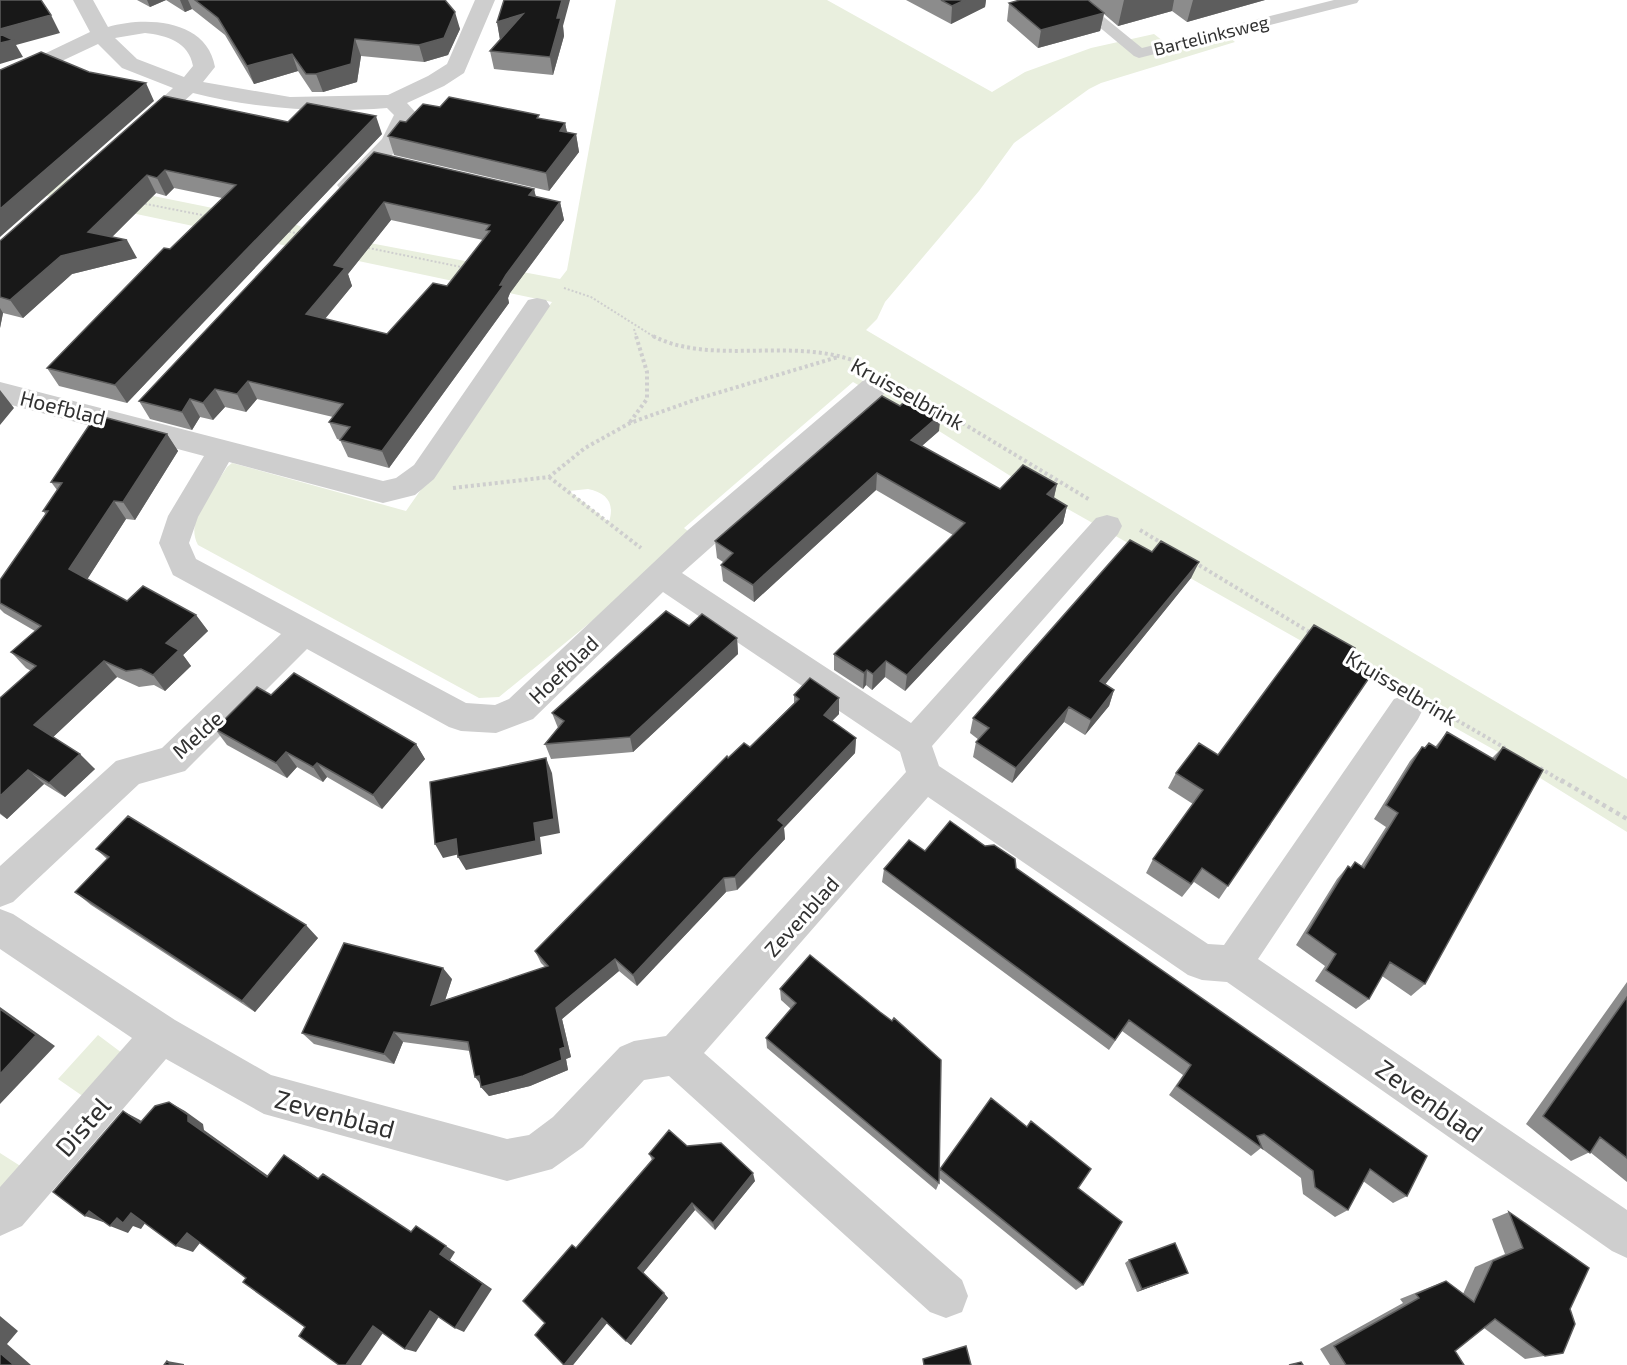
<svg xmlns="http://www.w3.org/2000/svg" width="1627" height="1365" viewBox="0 0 1627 1365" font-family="'Exo 2',sans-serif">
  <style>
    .green { fill: #e9efde; fill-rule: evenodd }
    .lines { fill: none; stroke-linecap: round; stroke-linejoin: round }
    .path-far2 { stroke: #cecece; stroke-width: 2; stroke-dasharray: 2 2; stroke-linecap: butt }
    .path-far1 { stroke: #cecece; stroke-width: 4; stroke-dasharray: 3 3; stroke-linecap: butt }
    .path { stroke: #cecece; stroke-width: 4.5; stroke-dasharray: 4 4; stroke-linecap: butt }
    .lane { fill: #cecece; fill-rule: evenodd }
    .street { fill: #cecece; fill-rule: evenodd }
    .wall { fill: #8c8c8c; fill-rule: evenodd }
    .shaded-wall { fill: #5d5d5d }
    .building { fill: #181818; stroke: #5d5d5d; stroke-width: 1.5; fill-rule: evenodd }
    .labels { text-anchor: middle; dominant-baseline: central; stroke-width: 6; stroke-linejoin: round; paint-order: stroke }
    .far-street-label { font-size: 18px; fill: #313131; stroke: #fff }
    .street-label { font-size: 21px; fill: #313131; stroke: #fff }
    .near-street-label { font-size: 26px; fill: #313131; stroke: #fff }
  </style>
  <rect width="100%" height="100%" fill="#fff"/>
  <path class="green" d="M616,0H827L992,92L1025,72L1091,48L1154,34L1172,48L1225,34L1235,42L1101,83L1089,89L1014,143L979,191L885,302L877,319L866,330L1627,779V832L1498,752L1020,482L939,431L853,382L684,528L692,534L625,594L499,697L479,698L198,545C184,520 213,490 227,467L232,463L406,511L552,302L70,200L17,191L0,165L297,225L317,233L560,279L567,270ZM588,489C607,493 615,503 609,522L569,491Z
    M98,1035L122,1053L84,1097L58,1079Z
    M0,1153L22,1167L0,1192Z"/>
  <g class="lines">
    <path class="path-far2" d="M141,203L207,216
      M285,231L301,234
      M364,247L466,268
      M564,288L591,297L656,338
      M634,329L637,338"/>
    <path class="path-far1" d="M653,336C711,366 790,337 855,361
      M906,389L1090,500
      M630,422L647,399V372L636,336
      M549,477L641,548
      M453,488L549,477L585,448L630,423L697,399L838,357
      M1140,530L1165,545
      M1194,562L1311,633
      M1346,654L1388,679
      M1441,711L1505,748
      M1540,768L1563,782"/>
    <path class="path" d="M1561,780L1627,819"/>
    <path class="lane" d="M1067,0H1083L1142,48L1334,0H1359L1357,3L1139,58L1134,56Z"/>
    <path class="street" d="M73,0H93L108,27C145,16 207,19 215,67L203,82L290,97L388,95L428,76L447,64L475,0H495L464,73L444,86L407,103L417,114C410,134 374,183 355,191C349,193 346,191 341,190L337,185L382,139L394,115L387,108C321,113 257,109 193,93L150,132H134L131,127L173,88L122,68L98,44L0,90V75L90,32ZM145,33C166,35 189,42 193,66L184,77L137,59L115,38Z
      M537,298L546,300L550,306L434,479L415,495L383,503L229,462L198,517L189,543L196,559L466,703L495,705L509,699L688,530L865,379L875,377L885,379L889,386L885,393L682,573L911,723L1096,518L1107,515L1118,518L1122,526L1118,534L932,746L939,766L1208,944L1224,945L1394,699L1406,695L1418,699L1423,709L1418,719L1258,959L1627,1210V1258L1612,1251L1227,982L1202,980L1188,975L928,797L704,1053L962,1280L968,1296L962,1312L946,1318L930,1312L669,1076L644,1080L583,1147L552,1169L507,1181L264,1114L166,1059L22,1226L0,1236V1187L132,1038L0,949V909L13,914L175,1020L271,1075L507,1139L529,1135L553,1117L620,1047L634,1041L666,1036L906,772L900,752L663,592L533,719L496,733L461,731L449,727L307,649L185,771L139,784L13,902L0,907V866L116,761L162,748L281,634L173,575L159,543L168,516L204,456L0,402V382L383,481L396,478L414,465L528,300Z"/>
  </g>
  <path class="wall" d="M137,0H166L150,7Z
    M166,0H445L460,29L448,55L424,62L361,56L357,82L323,92H312L298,71L254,84L225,35L192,9L185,12Z
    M906,0H986L985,7L951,24Z
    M1020,0H1265L1187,22L1172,11L1118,26L1104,14L1100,31L1038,48L1007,21L1009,3Z
    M497,22L563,26L564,36L553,75L494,69L490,51L500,39Z
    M164,96L288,122L382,134L127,403L59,386L47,368L222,198L174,188L166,196L156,193L112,237L137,258L72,274L23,318L3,313L0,328V241Z
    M440,107L540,119L565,123L567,132L576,134L579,152L549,191L394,155L388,136Z
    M374,152L534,189L536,197L560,202L564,220L510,293L508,298L509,303L389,468L348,457L340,440L337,439L329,422L333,417L257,399L246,412L225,407L213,420L200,417L192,430L150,419L139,401ZM391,220L483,240L447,286L387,334L325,319L352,286L348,274Z
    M939,431L922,446L1000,489L1057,484L1054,498L1067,506L1063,523L905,691L885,677L872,690L866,685L863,689L834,670V654L953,535L876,490L754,602L723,581L721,565L723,562L717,558L715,541Z
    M167,434L178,451L135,520L126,519L87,579L127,601L196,615L208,631L183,655L191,666L165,691L154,685L139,687L117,677L53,737L95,769L65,797L44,784L7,819L0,814V698L31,671L26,668L11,652L35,631L4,613L0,609V580L46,515L43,511L57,490L51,482Z
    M1152,552L1199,562L1191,578L1105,684L1114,690L1109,706L1085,735L1064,722L1012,783L973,757L976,742L979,740L970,733L973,718Z
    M689,626L737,638L738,654L633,752L551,759L545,744L558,728L552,713Z
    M1347,661L1371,675L1219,899L1194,882L1182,897L1146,873L1153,859L1193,804L1168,788L1176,773L1218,755Z
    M271,695L416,744L425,759L382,809L327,777L323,782L297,767L287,778L227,745L215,729Z
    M794,695L839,698V714L832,721L856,738L855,753L784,828L785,839L750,877L737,890L726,892L637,986L619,971L562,1019L571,1057L566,1059L568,1070L530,1086L489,1096L481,1087L470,1051L403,1042L394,1064L314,1044L302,1033L452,979L445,1000L545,967L541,963L535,951L728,758L750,747L794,703Z
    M1447,732L1492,758L1503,747L1425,984L1411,996L1382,976L1369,999L1356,1009L1315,981L1325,966L1296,945L1337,879L1348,866L1350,868L1355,862L1361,866L1386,827L1374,819L1410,761L1422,747L1424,748L1429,743L1435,747Z
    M96,849L318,938L255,1012L91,905L75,892L107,859Z
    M925,851L1016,868L1407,1196L1393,1203L1363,1181L1348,1210L1335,1217L1303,1194L1301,1178L1261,1148L1251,1156L1169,1095L1183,1075L1122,1031L1109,1050L882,882L884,869Z
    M810,955L939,1171L940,1169L1078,1188L1083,1285L1076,1290L939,1178V1183L936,1190L767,1048L766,1038L791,1009L781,1000L780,989Z
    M1627,982V1182L1590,1152L1571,1161L1526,1124Z
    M687,1146L755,1181L715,1230L695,1210L643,1273L668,1298L631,1345L607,1323L573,1365H565L576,1248L652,1160L649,1154Z
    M1509,1212L1570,1309L1563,1353L1525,1359L1484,1328L1455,1351L1464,1365H1330L1320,1349L1403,1303L1400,1299L1430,1287L1446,1281L1463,1294L1475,1267L1505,1254L1492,1219Z
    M1129,1260L1188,1273L1183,1275L1137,1292L1125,1263Z"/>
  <path class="shaded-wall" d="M147,0H166L150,7Z
    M180,0H188L192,9L185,12Z
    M562,0H570L563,26L564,36L553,75L550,57L557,18Z
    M965,0H986L985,7L951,24L952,6Z
    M1124,0H1174L1172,11L1118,26Z
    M1193,0H1265L1187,22Z
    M455,12L460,29L448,55L424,62L419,45Z
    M1104,13L1100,31L1038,48L1041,30Z
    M523,14L500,40L497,22Z
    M51,15L60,33L16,45L23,57L0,64V29Z
    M355,39L361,56L357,82L323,92L316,74Z
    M292,54L298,71L254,84L247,66Z
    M146,83L154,101L0,237V209Z
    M376,116L382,134L127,403L115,385Z
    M565,123L569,142L560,131Z
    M576,134L579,152L549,191L546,173Z
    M165,170L174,188L166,196L157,178Z
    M147,175L156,193L103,246L127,240L137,258L72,274L23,318L10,300L88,232Z
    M534,189L538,207L529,195Z
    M384,202L391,220L348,274L352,286L314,332L306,314L334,265Z
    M560,202L564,220L510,293L508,298L509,303L389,468L382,451L500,285L506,275Z
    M0,308L3,313L0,328Z
    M248,381L257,399L246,412L237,394Z
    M215,389L225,407L213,420L203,403Z
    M0,390L14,408L0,425Z
    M190,399L200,417L192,430L182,412Z
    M941,414L939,431L909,457L911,440Z
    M167,434L178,451L135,520L123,502Z
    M877,473L876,490L754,602L753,585Z
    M1057,484L1053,501L1047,494Z
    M114,501L126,519L83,586L69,569Z
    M1067,506L1063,523L905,691L907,675Z
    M1199,562L1191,578L1095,697L1100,681Z
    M196,615L208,631L183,655L191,666L165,691L153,675L166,643Z
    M737,638L738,654L633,752L630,737Z
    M104,661L117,677L50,740L34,725Z
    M886,661L885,677L872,690L873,674Z
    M867,670L866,685L863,689L864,673Z
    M1114,690L1109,706L1085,735L1091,720Z
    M839,698V714L823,730L824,715Z
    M1069,707L1064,722L1012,783L1016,768Z
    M856,738L855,753L784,828L785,839L737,890L735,877L778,820Z
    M416,744L425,759L382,809L373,795Z
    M286,752L297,767L287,778L276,763Z
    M80,754L95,769L65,797L49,783Z
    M546,758L552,773L560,833L540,837L542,854L466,870L458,857L534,823Z
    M317,763L327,777L323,782L313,767Z
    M28,770L44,784L7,819L0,813V796Z
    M456,839L464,853L443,858L435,844Z
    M724,878L726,892L637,986L633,975Z
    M306,925L318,938L255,1012L242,1001Z
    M615,959L619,971L562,1019L571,1057L566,1059L568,1070L530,1086L489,1096L481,1087H483L475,1077L560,1049L556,1008Z
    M443,968L452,979L440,1016L431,1005Z
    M0,1007L55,1046L0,1104Z
    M394,1032L403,1042L394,1064L384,1054Z
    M169,1102L185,1111L203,1124L204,1130L281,1185L267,1177L188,1121Z
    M123,1111L140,1120L156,1132L140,1123Z
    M284,1155L297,1163L331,1187L318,1179Z
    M753,1173L755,1181L715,1230L713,1223Z
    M692,1203L695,1210L643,1273L638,1268Z
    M89,1211L108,1217L103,1222L85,1216Z
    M131,1213L148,1219L141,1229L133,1226L128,1233L110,1226L117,1218Z
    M416,1226L455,1252L450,1260L492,1289L464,1332L455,1328L440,1254Z
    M187,1233L203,1239L193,1252L176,1246Z
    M1188,1273L1183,1275L1137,1292L1142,1289Z
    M664,1293L668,1298L631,1345L626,1341Z
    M430,1311L440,1315L416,1352L405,1349Z
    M0,1316L18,1331L7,1344L31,1365H14L0,1353Z
    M602,1318L608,1322L573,1365H564Z
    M373,1326L385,1330L361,1365H346Z
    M167,1361L184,1364V1365H171Z"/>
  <path class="building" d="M0,0H41L51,15L0,29Z
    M195,0H445L455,12L444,38L419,45L355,39L351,64L316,74H306L292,54L247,66L218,18Z
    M504,0H562L557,18H561L550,57L490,51L523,14L497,22Z
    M941,0H965L952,6Z
    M1020,0H1088L1104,13L1041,30L1009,3Z
    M0,34L13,40L0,43Z
    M41,52L89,72L146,83L0,209V70Z
    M164,96L288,122L307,103L376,116L115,385L47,368L164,248L170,249L236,185L165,170L157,178L147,175L88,232L127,240L61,256L10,300L0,297V241Z
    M449,97L539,115L537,118L565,123L560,131L576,134L546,173L388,136L400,121L406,122L423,104L440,107Z
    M374,152L534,189L529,195L560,202L506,275L500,285H504L382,451L340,440L350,427L329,422L343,404L248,381L237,394L215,389L203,403L190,399L182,412L139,401ZM384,202L490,225L486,230L490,231L447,286L433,283L387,334L306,314L345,268L334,265Z
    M882,396L900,406L910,396L941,414L911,440L1000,489L1023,465L1057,484L1047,494L1067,506L907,675L886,661L873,674L867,670L864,673L834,654L965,523L877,473L753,585L721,565L733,553L715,541Z
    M96,415L167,434L123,502L114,501L69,569L127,601L143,586L196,615L166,643L179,650L153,675L141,669L126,671L104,661L34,725L80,754L49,783L28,770L0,796V698L36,666L11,652L41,626L0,603V580L48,511H43L62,483L51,482Z
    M1130,540L1152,552L1161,541L1199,562L1100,681L1114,690L1091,720L1069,707L1016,768L976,742L989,728L973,718Z
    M666,611L689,626L702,614L737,638L630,737L545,744L564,721L552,713Z
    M1314,625L1355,648L1347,661L1371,675L1228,886L1202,868L1191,884L1153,859L1203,790L1176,773L1199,743L1218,755Z
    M294,673L416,744L373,795L317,763L313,767L286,752L276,763L215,729L257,687L271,695Z
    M810,678L839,698L824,715L856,738L778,820L784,825L748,863L735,877L724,878L633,975L615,959L556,1008L565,1047L560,1049L562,1060L523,1076L481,1087L479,1076L475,1077L468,1042L394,1032L384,1054L302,1033L344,943L443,968L431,1005L548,966L535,951L727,756L728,758L744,743L750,747L799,699L794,695Z
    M1447,732L1495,760L1503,747L1543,770L1425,984L1390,962L1369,999L1326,970L1336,954L1307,933L1348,866L1351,868L1355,862L1364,868L1398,813L1386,805L1422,747L1425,748L1429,743L1437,748Z
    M546,758L554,819L534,823L536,841L458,857L456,839L435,844L430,782Z
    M128,816L306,925L242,1001L75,892L109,857L96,849Z
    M950,821L985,846L994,845L1015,859L1016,868L1427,1156L1407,1196L1370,1169L1348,1210L1315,1187L1313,1171L1264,1134L1257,1136L1262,1148L1177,1086L1191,1065L1129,1020L1115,1040L884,869L909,840L925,851Z
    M810,955L880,1012L892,1021L894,1018L941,1060L939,1183L766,1038L796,1003L780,989Z
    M1627,997V1158L1600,1137L1590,1153L1543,1116Z
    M0,1009L36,1035L0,1074Z
    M991,1098L1027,1127L1031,1121L1091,1169L1078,1188L1122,1222L1083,1285L940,1169Z
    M169,1102L188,1115V1121L267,1177L284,1155L318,1179L323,1174L411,1232L416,1226L446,1246L440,1254L483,1284L455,1328L430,1311L405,1349L373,1326L346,1365H339L299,1336L305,1327L243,1282L246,1278L187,1233L176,1246L131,1213L123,1223L117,1218L110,1226L89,1211L85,1216L53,1192L123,1111L140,1123L155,1106Z
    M669,1130L687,1146L721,1143L753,1173L713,1223L692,1203L638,1268L664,1293L626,1341L602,1318L564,1365L535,1335L545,1323L523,1301L572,1245L576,1248L654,1158L649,1154Z
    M1509,1212L1589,1268L1570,1309L1575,1324L1563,1353L1545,1356L1495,1319L1455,1351L1464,1365H1346L1334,1346L1419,1298L1416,1294L1446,1281L1474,1302L1493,1261L1523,1248Z
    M1175,1243L1188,1273L1142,1289L1129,1260Z
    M966,1346L971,1365H924L923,1359Z
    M0,1353L14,1365H0Z
    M167,1361L171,1365H164Z
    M1301,1362L1303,1365H1289Z"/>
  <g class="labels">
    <g class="far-street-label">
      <text transform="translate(1211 35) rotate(-14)">Bartelinksweg</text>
    </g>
    <g class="street-label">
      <text transform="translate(908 393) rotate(29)">Kruisselbrink</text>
      <text transform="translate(63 407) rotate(14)">Hoefblad</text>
      <text transform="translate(563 669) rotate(-44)">Hoefblad</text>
      <text transform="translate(1402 687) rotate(31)">Kruisselbrink</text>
      <text transform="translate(197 734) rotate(-42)">Melde</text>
      <text transform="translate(801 916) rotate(-48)">Zevenblad</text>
    </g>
    <g class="near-street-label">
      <text transform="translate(1430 1100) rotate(35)">Zevenblad</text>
      <text transform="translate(335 1113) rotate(15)">Zevenblad</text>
      <text transform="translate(82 1126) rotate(-49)">Distel</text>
    </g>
  </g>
</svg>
